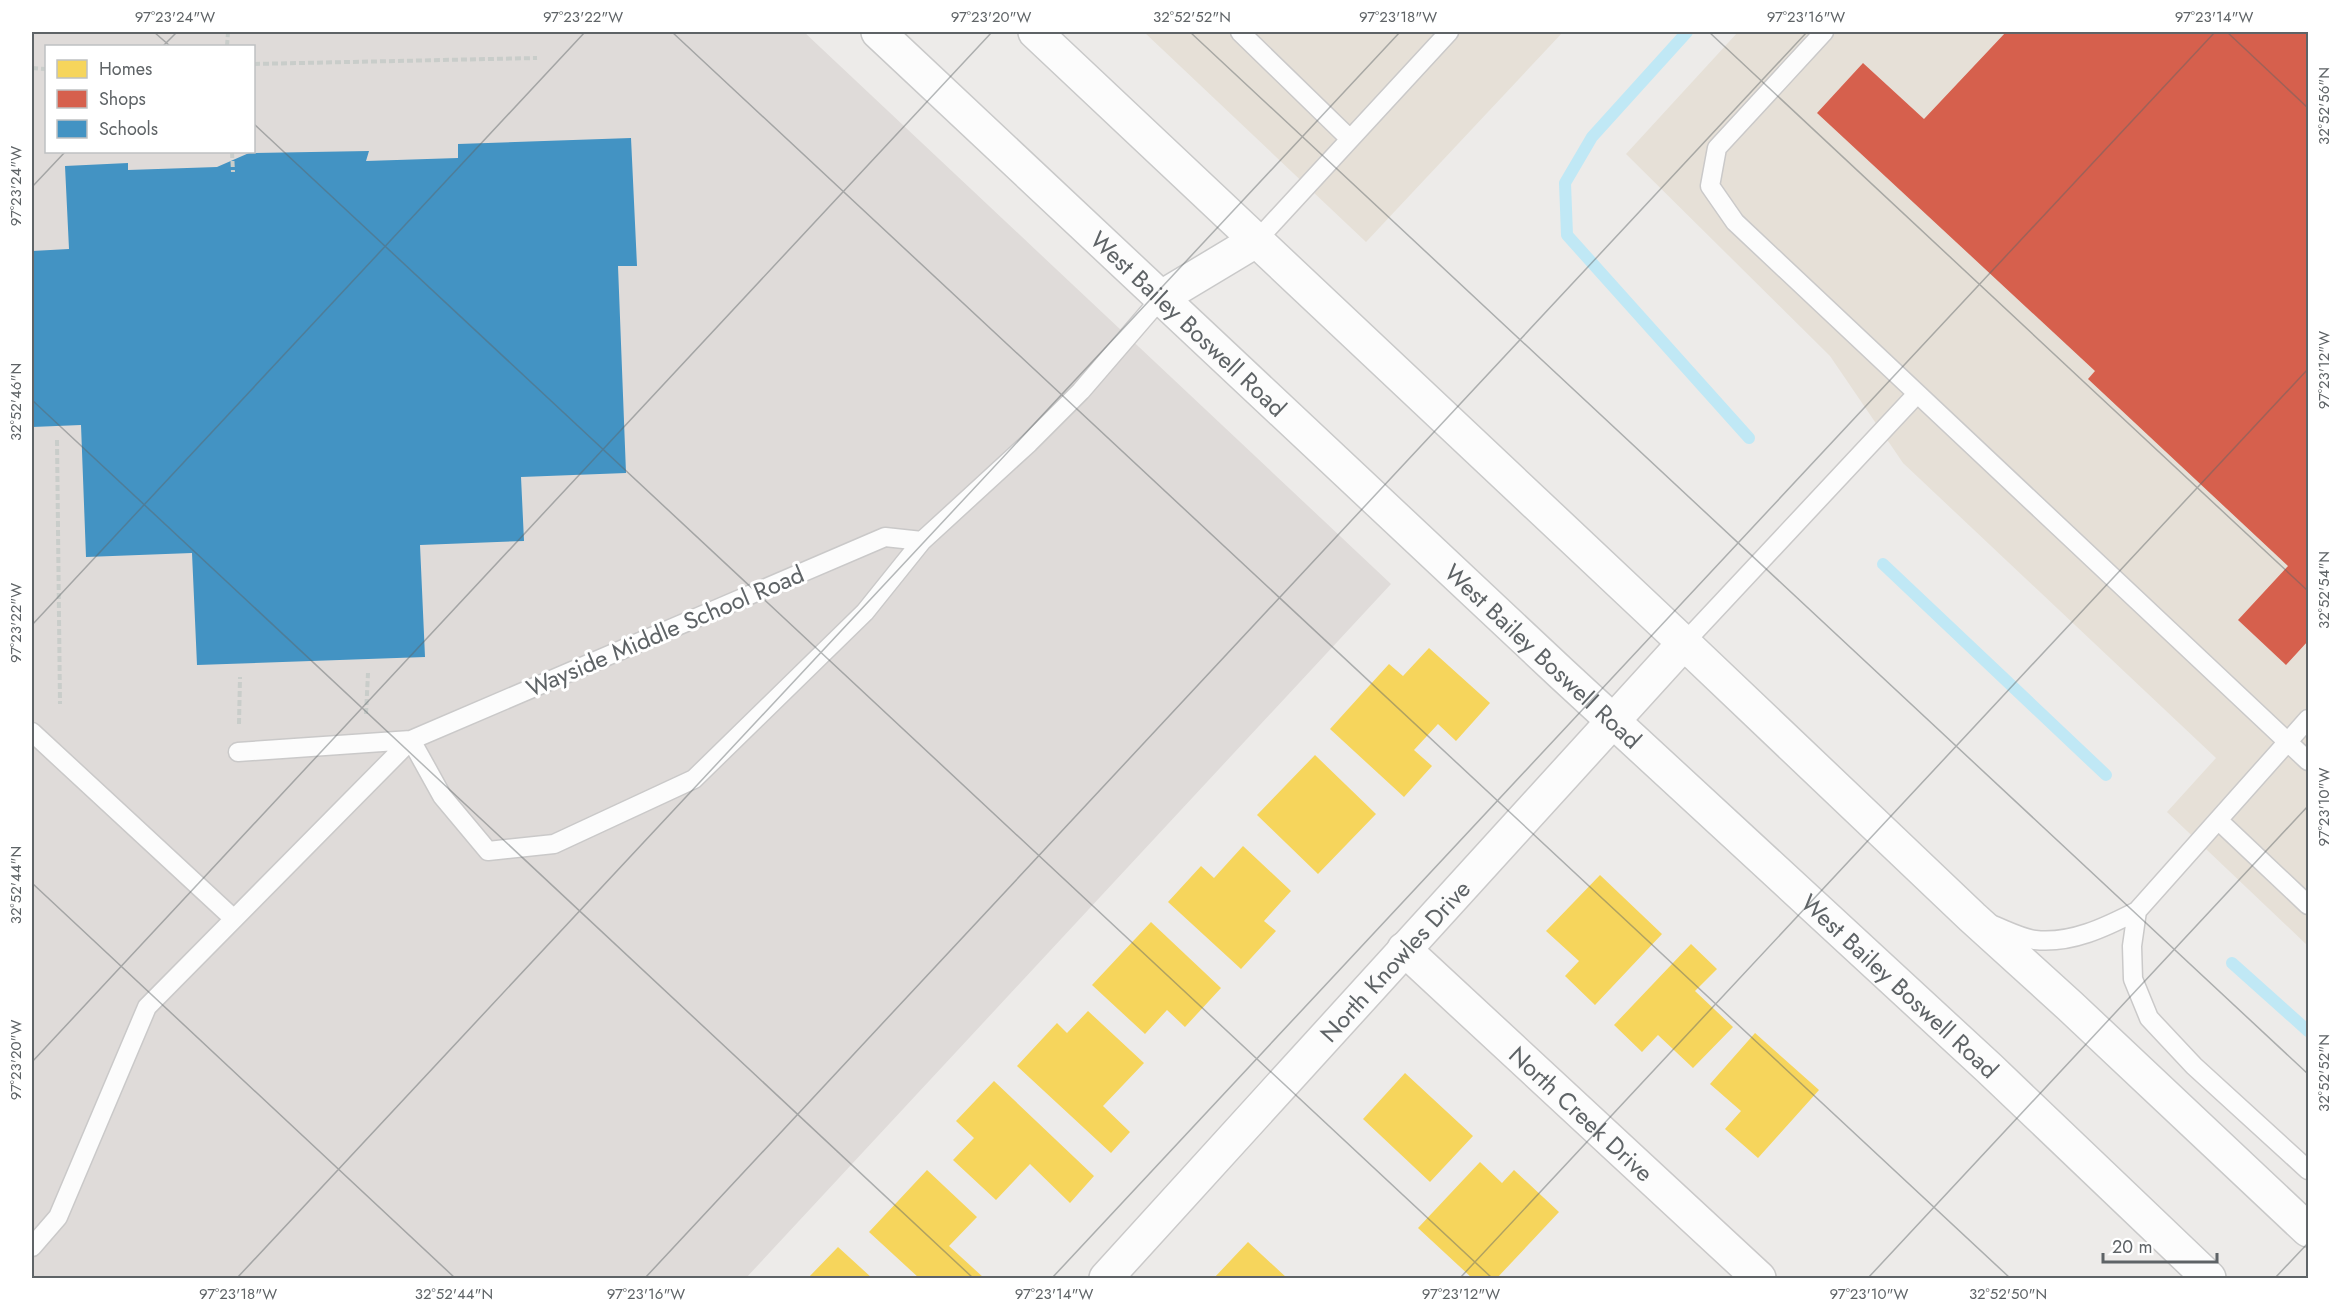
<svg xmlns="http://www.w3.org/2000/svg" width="2340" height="1310" viewBox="0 0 2340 1310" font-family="Jost,sans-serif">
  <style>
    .commercial { fill: #e6e0d7 }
    .education { fill: #dfdbd9; fill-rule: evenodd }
    .homes { fill: #f6d55c }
    .shops { fill: #d6604d }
    .schools { fill: #4393c3 }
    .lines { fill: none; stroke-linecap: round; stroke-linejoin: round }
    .stream { stroke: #c0e8f5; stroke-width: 12 }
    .service-casing { stroke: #cac9c9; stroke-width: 21 }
    .minor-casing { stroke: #cac9c9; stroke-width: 36 }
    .tertiary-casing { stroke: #cac9c9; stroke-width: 36 }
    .secondary-casing { stroke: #c9c9c9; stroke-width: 36 }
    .path { stroke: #c9cdca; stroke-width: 4; stroke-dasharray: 6 3; stroke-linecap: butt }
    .service { stroke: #fcfcfc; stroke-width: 18 }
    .minor { stroke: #fcfcfc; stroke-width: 33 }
    .tertiary { stroke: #fcfcfc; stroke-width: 33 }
    .secondary { stroke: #fcfcfc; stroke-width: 33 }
    .ticks { fill: none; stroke: #5e6366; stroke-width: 1.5; stroke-opacity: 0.45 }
    .labels { text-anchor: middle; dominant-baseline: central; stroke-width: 6; stroke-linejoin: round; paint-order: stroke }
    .street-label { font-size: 24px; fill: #5e6366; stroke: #fff }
    .neatline { fill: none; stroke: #5e6366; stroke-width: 2 }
    .ticks-label { font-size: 15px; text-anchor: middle; fill: #5e6366 }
  </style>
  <rect width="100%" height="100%" fill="#edebe9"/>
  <path class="commercial" d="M1144,32H1563L1366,242Z
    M1738,32H2308V946L2167,812L2216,758L1903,463L1830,356L1626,154Z"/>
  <path class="education" d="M32,32H804L1391,584L746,1278H32ZM46,46H254V152H46Z"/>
  <path class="homes" d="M1429,648L1490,703L1456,741L1438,724L1414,750L1432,766L1404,797L1330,729L1389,664L1403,676Z
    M1315,755L1376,814L1318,874L1257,815Z
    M1243,846L1291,891L1264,921L1276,931L1241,969L1168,902L1201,866L1214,878Z
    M1600,875L1662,934L1595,1005L1565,976L1579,961L1546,931Z
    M1151,922L1221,988L1185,1027L1167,1010L1145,1034L1092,985Z
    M1691,944L1717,969L1695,991L1733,1027L1693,1068L1658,1035L1642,1052L1614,1025Z
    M1088,1011L1144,1063L1103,1106L1130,1132L1111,1153L1017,1066L1057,1023L1067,1033Z
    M1755,1033L1819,1090L1758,1158L1725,1129L1741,1111L1710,1084Z
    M1405,1073L1473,1136L1430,1182L1363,1119Z
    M994,1081L1094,1176L1070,1203L1030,1164L996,1200L953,1160L974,1138L956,1121Z
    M1480,1162L1502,1183L1514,1170L1559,1212L1497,1278H1472L1418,1228Z
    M927,1170L977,1217L949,1246L984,1278H919L869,1232Z
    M1248,1242L1287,1278H1214Z
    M838,1247L872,1278H808Z"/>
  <path class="shops" d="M2006,32H2308V641L2286,665L2238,620L2288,566L2088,379L2095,371L1817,113L1863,63L1924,119Z"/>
  <path class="schools" d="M631,138L637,266H618L626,473L521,477L524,541L420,545L425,657L197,665L192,553L86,557L81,425L32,427V251L69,249L65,166L128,163V170L217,167L249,153L369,151L366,161L458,158V144Z"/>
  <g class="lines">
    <path class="stream" d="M1687,32L1592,137L1565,183L1567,235L1749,438
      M1883,564L2106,775
      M2232,963L2308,1031"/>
    <g class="service-casing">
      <path id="service" d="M1240,32L1350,139
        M1824,32L1717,148L1710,186L1735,222L2308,761
        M1257,240L1449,32
        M1684,643L1916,395
        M32,732L234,919
        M411,740L442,796L488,851L554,844L694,779L865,612L922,541L1029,443L1081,391L1162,297
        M238,752L411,740L885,537L922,541
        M2218,820L2308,905
        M2137,911L2132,946L2133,979L2149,1018L2194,1066L2308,1170
        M1990,924C2004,929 2020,938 2035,940C2071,944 2106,927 2137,911L2308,719
        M32,1247L58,1217L147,1007L411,740"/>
    </g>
    <g class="minor-casing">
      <g id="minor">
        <path id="s1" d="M1404,949L1759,1278"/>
      </g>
    </g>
    <g class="tertiary-casing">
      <g id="tertiary">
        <path id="s2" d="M1106,1278L1684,643"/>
      </g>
    </g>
    <g class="secondary-casing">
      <g id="secondary">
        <path id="s3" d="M878,32L1561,673L1989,1068L2209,1278"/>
        <path d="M1035,32L1684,643L1972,917L2070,1006L2308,1230"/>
        <path d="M1162,297L1257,240"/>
      </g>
    </g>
    <path class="path" d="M227,46L228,32
      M254,64L537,58
      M32,68L46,69
      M232,152L233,172
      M57,440L60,704
      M366,714L368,673
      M239,724L240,677"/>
    <use href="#service" class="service"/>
    <use href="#minor" class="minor"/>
    <use href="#tertiary" class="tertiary"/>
    <use href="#secondary" class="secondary"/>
  </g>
  <path class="ticks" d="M154,32L170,46M672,32L2010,1278M1190,32L2308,1074M1709,32L2308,591M2227,32L2308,108M163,46L177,32M254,124L1492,1278M32,187L65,152M32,400L973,1278M32,625L585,32M32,883L455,1278M32,1062L992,32M237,1278L1400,32M645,1278L1807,32M1052,1278L2215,32M1460,1278L2308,369M1868,1278L2308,806M2275,1278L2308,1243"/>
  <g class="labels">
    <g class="street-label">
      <text stroke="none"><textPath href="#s3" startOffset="426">West Bailey Boswell Road</textPath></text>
      <text transform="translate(665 631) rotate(-23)">Wayside Middle School Road</text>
      <text stroke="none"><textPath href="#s3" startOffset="912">West Bailey Boswell Road</textPath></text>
      <text stroke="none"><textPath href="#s2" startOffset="429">North Knowles Drive</textPath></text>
      <text stroke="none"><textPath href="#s3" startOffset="1398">West Bailey Boswell Road</textPath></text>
      <text stroke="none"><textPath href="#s1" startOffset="242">North Creek Drive</textPath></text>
    </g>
  </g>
  <rect width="2340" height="1310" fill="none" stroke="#ffffff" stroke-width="66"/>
  <rect x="45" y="45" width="210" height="108" fill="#ffffff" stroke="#bfc1c2" stroke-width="1.5"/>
  <rect x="57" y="60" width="30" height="18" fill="#f6d55c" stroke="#bfc1c2" stroke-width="1.5"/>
  <text x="99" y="75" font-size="18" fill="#5e6366">Homes</text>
  <rect x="57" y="90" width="30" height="18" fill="#d6604d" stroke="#bfc1c2" stroke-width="1.5"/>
  <text x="99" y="105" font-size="18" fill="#5e6366">Shops</text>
  <rect x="57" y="120" width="30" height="18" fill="#4393c3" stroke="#bfc1c2" stroke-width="1.5"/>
  <text x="99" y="135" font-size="18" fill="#5e6366">Schools</text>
  <path d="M2103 1253v9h114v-9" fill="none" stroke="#5e6366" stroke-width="3"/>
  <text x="2112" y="1253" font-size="18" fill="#5e6366" stroke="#ffffff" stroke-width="4.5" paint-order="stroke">20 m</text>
  <rect x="33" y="33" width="2274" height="1244" class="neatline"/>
  <g class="ticks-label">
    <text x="175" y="22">97°23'24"W</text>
    <text x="583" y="22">97°23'22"W</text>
    <text x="991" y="22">97°23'20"W</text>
    <text x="1192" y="22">32°52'52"N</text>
    <text x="1398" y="22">97°23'18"W</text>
    <text x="1806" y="22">97°23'16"W</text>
    <text x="2214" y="22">97°23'14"W</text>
    <text transform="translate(2324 106) rotate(-90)" y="5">32°52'56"N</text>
    <text transform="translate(16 186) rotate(-90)" y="5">97°23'24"W</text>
    <text transform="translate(2324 370) rotate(-90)" y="5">97°23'12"W</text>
    <text transform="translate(16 402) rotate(-90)" y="5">32°52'46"N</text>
    <text transform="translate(2324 590) rotate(-90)" y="5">32°52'54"N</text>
    <text transform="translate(16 623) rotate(-90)" y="5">97°23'22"W</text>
    <text transform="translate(2324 807) rotate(-90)" y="5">97°23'10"W</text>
    <text transform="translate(16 885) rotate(-90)" y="5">32°52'44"N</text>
    <text transform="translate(16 1060) rotate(-90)" y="5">97°23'20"W</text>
    <text transform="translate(2324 1073) rotate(-90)" y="5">32°52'52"N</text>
    <text x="238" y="1299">97°23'18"W</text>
    <text x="454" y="1299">32°52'44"N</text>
    <text x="646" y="1299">97°23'16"W</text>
    <text x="1054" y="1299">97°23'14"W</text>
    <text x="1461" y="1299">97°23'12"W</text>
    <text x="1869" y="1299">97°23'10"W</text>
    <text x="2008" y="1299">32°52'50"N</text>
  </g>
</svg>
